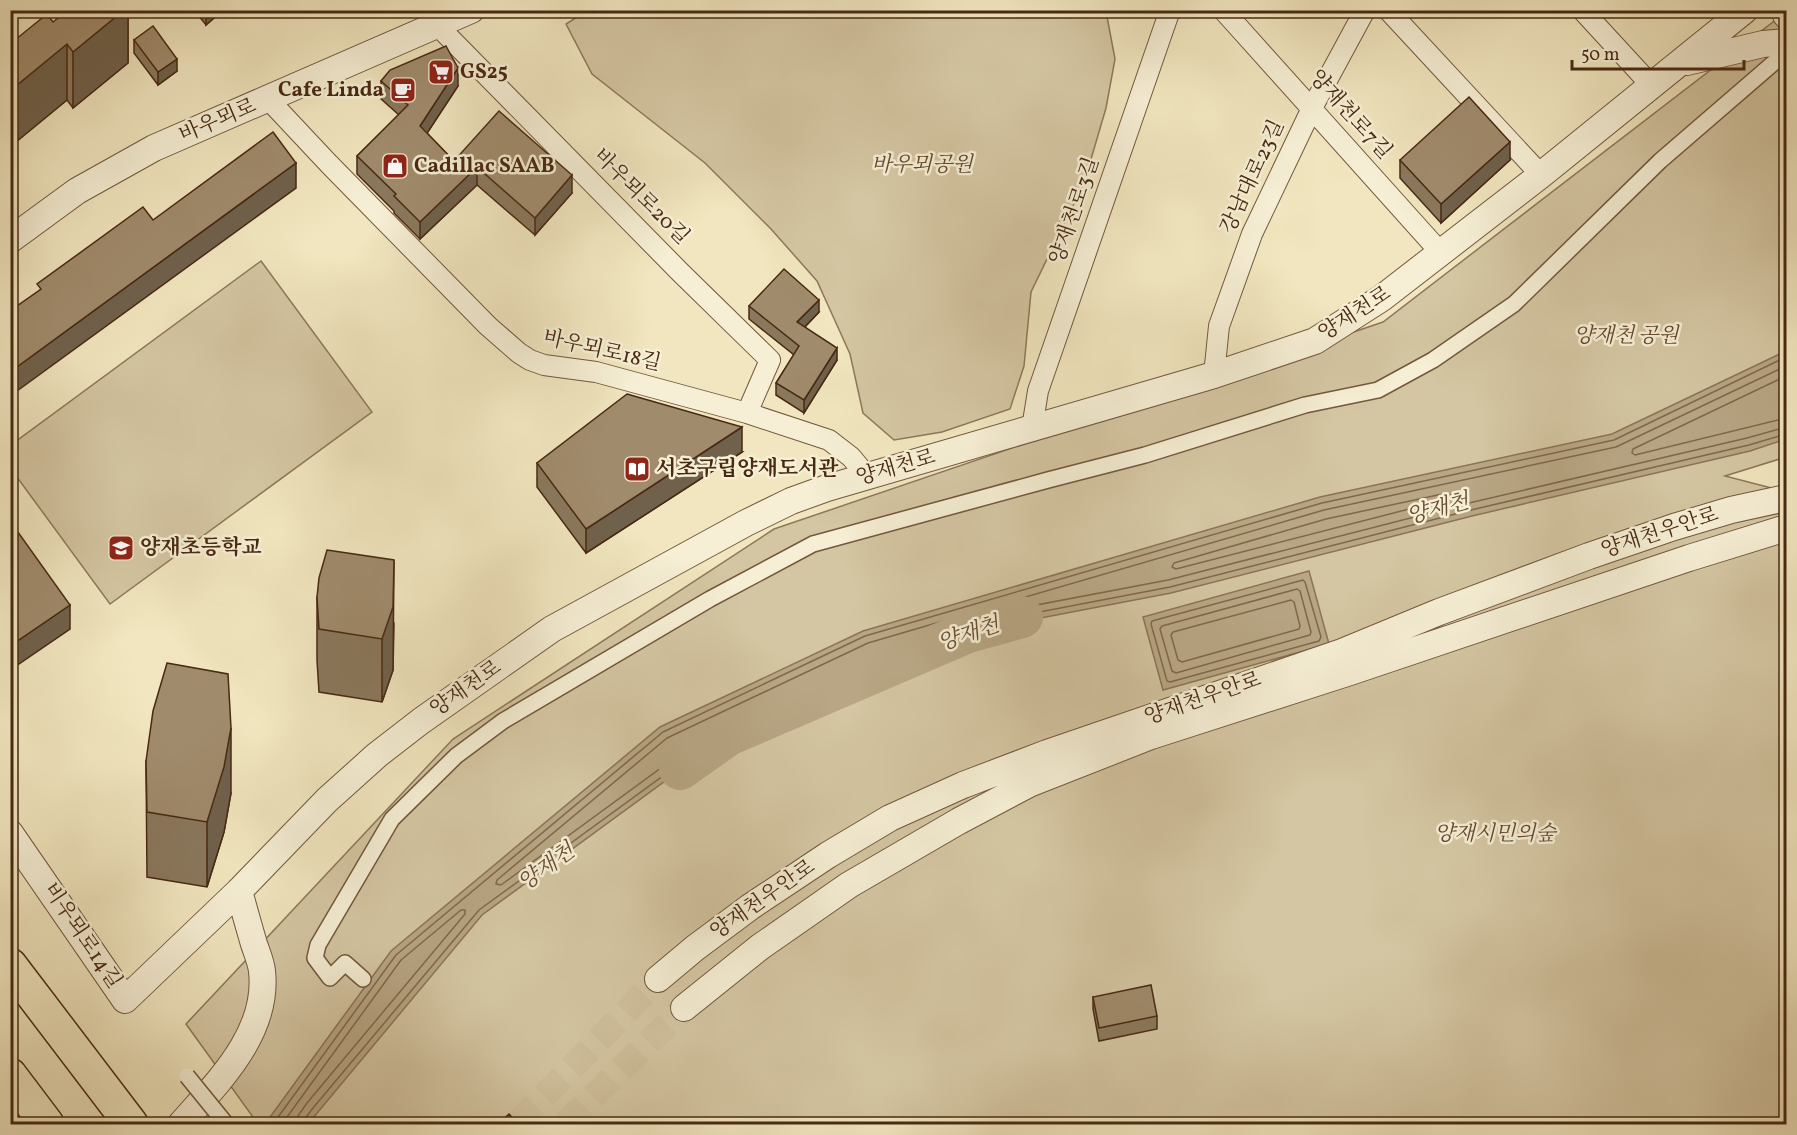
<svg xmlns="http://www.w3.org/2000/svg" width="1797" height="1135" viewBox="0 0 1797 1135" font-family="Vollkorn,'Noto Serif KR',serif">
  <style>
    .green { fill: #d4c6a2; stroke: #8e785a; stroke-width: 1.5 }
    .water { fill: #b8a684; stroke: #8b7456; stroke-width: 1.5 }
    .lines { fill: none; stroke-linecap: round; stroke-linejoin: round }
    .shore { stroke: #80684b; stroke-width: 1.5 }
    .river { stroke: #b8a684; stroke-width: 42 }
    .tertiary-tunnel { stroke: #cfc09c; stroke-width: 26; stroke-dasharray: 26 13; stroke-linecap: butt }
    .pedestrian-casing { stroke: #72583d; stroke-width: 18 }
    .minor-casing { stroke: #72583d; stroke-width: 22 }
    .tertiary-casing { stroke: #72583d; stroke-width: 28 }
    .trunk-casing { stroke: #482912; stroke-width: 36 }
    .pedestrian { stroke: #f6efd5; stroke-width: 15 }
    .minor { stroke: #f6efd5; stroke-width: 20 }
    .tertiary { stroke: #f6efd5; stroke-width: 26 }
    .trunk { stroke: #f1e6bf; stroke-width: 33 }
    .pedestrian-bridge-casing { stroke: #72583d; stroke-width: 18; stroke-linecap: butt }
    .pedestrian-bridge { stroke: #f6efd5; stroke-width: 15 }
    .wall { fill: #8a785d; stroke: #482912; stroke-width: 1.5 }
    .shaded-wall { fill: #70614c; stroke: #482912; stroke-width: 1.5 }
    .building { fill: #a08b6c; stroke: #482912; stroke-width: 1.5 }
    .labels { text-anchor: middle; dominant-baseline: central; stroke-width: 5; stroke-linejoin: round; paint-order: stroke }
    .poi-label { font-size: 21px; font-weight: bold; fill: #482912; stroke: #f6efd5; text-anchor: start }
    .street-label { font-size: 21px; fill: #482912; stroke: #f6efd5 }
    .park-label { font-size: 21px; font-style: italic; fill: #64482f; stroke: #f6efd5 }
    .water-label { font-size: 22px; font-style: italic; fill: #6a4e34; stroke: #f6efd5 }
  </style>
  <rect width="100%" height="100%" fill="#f1e6bf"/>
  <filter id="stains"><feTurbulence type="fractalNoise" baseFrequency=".00333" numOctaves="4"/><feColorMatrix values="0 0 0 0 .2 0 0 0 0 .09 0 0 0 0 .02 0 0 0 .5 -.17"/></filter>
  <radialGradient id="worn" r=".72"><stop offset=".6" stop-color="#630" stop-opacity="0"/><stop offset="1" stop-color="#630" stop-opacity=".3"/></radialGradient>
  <path class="green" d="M588,10L1106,11L1115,59L1106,108L1084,183L1031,292L1024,366L1010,409L942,432L894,440L863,413L850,354L817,281L771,229L705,163L592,74L566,24Z
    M1786,12V457L1725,476L1779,490L1786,497V1124H258L186,1024L453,739L774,529L1383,322Z
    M261,261L372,412L110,604L11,469V445Z"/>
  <path class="water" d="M1786,351V439L1750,451L1472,516L1171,593L968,632L728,735L482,915L308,1124H265L391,951L660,727L863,631L1320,497L1612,434Z
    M1309,571L1329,644L1163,690L1143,617Z"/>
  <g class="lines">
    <path class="shore" d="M1786,366L1616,447L1324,510L988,608L986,612L989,614L1168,580L1469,503L1747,438L1786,427
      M1786,376L1633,449L1632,453L1635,455L1786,418
      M1447,493L1451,495L1448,499L1176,569L1172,567L1174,563L1326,519Z
      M1303,580L1305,582L1321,637L1319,641L1170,682L1167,681L1151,624L1152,621Z
      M1297,589L1300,591L1311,632L1310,635L1176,673L1172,671L1160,629L1162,626Z
      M1291,600L1294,602L1300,626L1299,629L1182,662L1178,660L1171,635L1173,632Z
      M943,621L947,623L946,627L721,724L501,885L496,884L497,880L667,738L868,643Z
      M273,1124L396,955L663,732L865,636L1322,503L1614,440L1786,357
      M282,1124L401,960L461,910H465V914L307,1103L298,1116L296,1124
      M303,1124L304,1120L313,1108L479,910L726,730L967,626L1170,587L1471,510L1749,445L1786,434"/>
    <path class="river" d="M680,769L728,735L968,632L1022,617"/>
    <path class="tertiary-tunnel" d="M517,1124L658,979
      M565,1124L684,1008"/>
    <g class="pedestrian-casing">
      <path id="pedestrian" d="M363,979L345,963L330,978L315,958L318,945L392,819L456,756L503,721L710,599L813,544L1048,480L1145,455L1305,405L1378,390L1433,360L1514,304L1660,161L1777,60"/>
    </g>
    <g class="minor-casing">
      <path id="minor" d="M1223,10L1441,253
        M1388,10L1541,175
        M1582,10L1652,86
        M438,26L680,272L770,360L747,413
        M268,99L329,164L488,326L519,353L530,360L544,365L596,372L747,413L829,440L851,457L861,469L864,477
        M1214,375L1219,326L1252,234L1312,108L1365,10
        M1032,428L1038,391L1170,10"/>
    </g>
    <g class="tertiary-casing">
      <path id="tertiary" d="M1785,10L1786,15
        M1687,62L1763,44L1786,42
        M10,240L77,191L154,148L471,10
        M10,833L125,1000L239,891L327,800L377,755L421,721L552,629L746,523L791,501L827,488L1214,375L1315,341L1382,298L1541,175L1745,10
        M658,979L695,948L750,907L828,855L890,818L963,785L1047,753L1342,652L1439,612L1589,556L1674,527L1731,510L1786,498
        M684,1008L760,947L849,885L959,821L1029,784L1151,736L1350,672L1689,558L1786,528
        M181,1124C218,1082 269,1033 262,971C261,962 257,953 254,944C249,927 244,909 239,891"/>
    </g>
    <g class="trunk-casing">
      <path id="trunk" d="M10,965L131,1124
        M10,1075L47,1124"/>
    </g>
    <use href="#pedestrian" class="pedestrian"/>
    <use href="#minor" class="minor"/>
    <use href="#tertiary" class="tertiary"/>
    <use href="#trunk" class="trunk"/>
    <g class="pedestrian-bridge-casing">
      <path id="pedestrian-bridge" d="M187,1076L226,1124"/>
    </g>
    <use href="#pedestrian-bridge" class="pedestrian-bridge"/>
  </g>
  <path class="wall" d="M128,10V63L73,108L67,100L11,146L10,44L53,22Z
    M194,10H223L206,25Z
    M134,40L177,71L158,85L134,53Z
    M381,81L458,86L427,133L454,161L572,193L535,235L477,185L420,239L394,213V211L357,174V156L399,115L381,99Z
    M1400,160H1510L1441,223L1400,178Z
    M749,306L819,312L805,327L837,360L804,413L776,395V383L794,355L749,319Z
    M742,452L586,553L537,487V463Z
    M317,597L394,623L393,670L382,702L319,692L317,660Z
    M146,761L231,793L224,832L207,887L147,877Z
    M1093,997L1157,1016V1029L1099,1041L1093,1009Z"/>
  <path class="shaded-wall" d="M124,10H128V63L73,108V52Z
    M206,10H223L206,25Z
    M302,10H318L302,17Z
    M67,44V100L11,146V90Z
    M177,59V71L158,85V72Z
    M458,68V86L420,144V126Z
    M1510,142V160L1441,223V204Z
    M296,163V188L10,396V372Z
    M477,167V185L420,239V222Z
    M572,175V193L535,235V218Z
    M819,300V312L797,335V322Z
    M837,348V360L804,413V400Z
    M742,427V452L586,553V529Z
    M394,560L393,670L382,702V639Z
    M70,605V629L10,670V646Z
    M231,728V793L224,832L207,887V822Z"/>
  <path class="building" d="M68,10H124L73,52L67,44L11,90L10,44L47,14L53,22Z
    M153,26L177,59L158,72L134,40Z
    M446,46L458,68L420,126L454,161L499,111L572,175L535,218L477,167L420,222L394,196L396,194L357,156L408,105L381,81L390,70Z
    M1469,97L1510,142L1441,204L1400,160Z
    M273,132L296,163L10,372V311L41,289L37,284L143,207L153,220Z
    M784,269L819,300L797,322L837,348L804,400L776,383L799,346L749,306Z
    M627,394L742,427L586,529L537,463Z
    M10,521L70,605L10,646Z
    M327,550L394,560L393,607L382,639L319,629L317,597L319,578Z
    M167,663L228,674L231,728L224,767L207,822L147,812L146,761L153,711Z
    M1151,985L1157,1016L1099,1028L1093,997Z
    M509,1114L519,1125H497Z"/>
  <defs>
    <g id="supermarket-square" transform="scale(1.35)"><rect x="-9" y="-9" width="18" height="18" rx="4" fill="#8f2418" stroke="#f6efd5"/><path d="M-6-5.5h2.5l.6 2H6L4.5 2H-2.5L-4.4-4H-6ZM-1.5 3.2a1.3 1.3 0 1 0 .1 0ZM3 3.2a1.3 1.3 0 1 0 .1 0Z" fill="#fff"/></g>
    <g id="cafe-square" transform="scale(1.35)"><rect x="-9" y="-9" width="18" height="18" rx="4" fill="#8f2418" stroke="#f6efd5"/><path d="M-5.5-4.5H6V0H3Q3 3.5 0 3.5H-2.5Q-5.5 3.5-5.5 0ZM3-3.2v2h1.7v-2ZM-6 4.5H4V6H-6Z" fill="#fff"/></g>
    <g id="shop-square" transform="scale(1.35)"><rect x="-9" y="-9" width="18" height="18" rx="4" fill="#8f2418" stroke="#f6efd5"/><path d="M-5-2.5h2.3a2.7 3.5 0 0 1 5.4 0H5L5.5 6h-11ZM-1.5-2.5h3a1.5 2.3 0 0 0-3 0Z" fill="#fff"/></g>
    <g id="library-square" transform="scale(1.35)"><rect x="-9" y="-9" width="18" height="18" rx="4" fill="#8f2418" stroke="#f6efd5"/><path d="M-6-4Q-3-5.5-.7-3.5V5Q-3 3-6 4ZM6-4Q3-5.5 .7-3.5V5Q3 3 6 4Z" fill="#fff"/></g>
    <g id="school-square" transform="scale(1.35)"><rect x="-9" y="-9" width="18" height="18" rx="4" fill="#8f2418" stroke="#f6efd5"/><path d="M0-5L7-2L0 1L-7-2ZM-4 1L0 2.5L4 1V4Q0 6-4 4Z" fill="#fff"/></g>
  </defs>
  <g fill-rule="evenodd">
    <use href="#supermarket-square" x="441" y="72"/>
    <use href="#cafe-square" x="403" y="90"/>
    <use href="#shop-square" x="395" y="166"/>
    <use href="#library-square" x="637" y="469"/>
    <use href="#school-square" x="121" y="548"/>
  </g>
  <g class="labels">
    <g class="poi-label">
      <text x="460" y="72">GS25</text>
      <text x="384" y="90" text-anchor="end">Cafe Linda</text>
      <text x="414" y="166">Cadillac SAAB</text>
      <text x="656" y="469">서초구립양재도서관</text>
      <text x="140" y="548">양재초등학교</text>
    </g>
    <g class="street-label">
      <text transform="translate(1350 115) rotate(48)">양재천로7길</text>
      <text transform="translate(218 121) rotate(-23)">바우뫼로</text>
      <text transform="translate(1253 177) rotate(-65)">강남대로23길</text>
      <text transform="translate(641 197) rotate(45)">바우뫼로20길</text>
      <text transform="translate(1075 211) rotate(-71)">양재천로3길</text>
      <text transform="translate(1355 314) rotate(-33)">양재천로</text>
      <text transform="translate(602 351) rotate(13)">바우뫼로18길</text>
      <text transform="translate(896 468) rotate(-16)">양재천로</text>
      <text transform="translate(1660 533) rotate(-18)">양재천우안로</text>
      <text transform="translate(466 689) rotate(-35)">양재천로</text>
      <text transform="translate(1203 699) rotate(-19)">양재천우안로</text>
      <text transform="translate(763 900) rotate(-35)">양재천우안로</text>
      <text transform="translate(82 936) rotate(56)">비우뫼로14길</text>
    </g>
    <g class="park-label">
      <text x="922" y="165">바우뫼공원</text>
      <text x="1626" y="336">양재천 공원</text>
      <text x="1495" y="834">양재시민의숲</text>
    </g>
    <g class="water-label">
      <text transform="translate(1438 510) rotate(-15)">양재천</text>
      <text transform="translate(969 635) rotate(-19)">양재천</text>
      <text transform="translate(547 868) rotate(-36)">양재천</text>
    </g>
  </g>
  <rect width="1797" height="1135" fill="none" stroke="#f1e6bf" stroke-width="36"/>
  <rect x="12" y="12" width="1773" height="1111" fill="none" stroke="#482912" stroke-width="3"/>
  <rect x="18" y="18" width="1761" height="1099" fill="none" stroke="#482912" stroke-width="1.5"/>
  <path d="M1572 60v9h172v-9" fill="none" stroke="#482912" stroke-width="3"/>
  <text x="1581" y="60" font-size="18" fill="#482912" stroke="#f6efd5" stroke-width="4.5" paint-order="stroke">50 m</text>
  <rect width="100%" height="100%" filter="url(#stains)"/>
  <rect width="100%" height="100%" fill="url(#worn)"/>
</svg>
